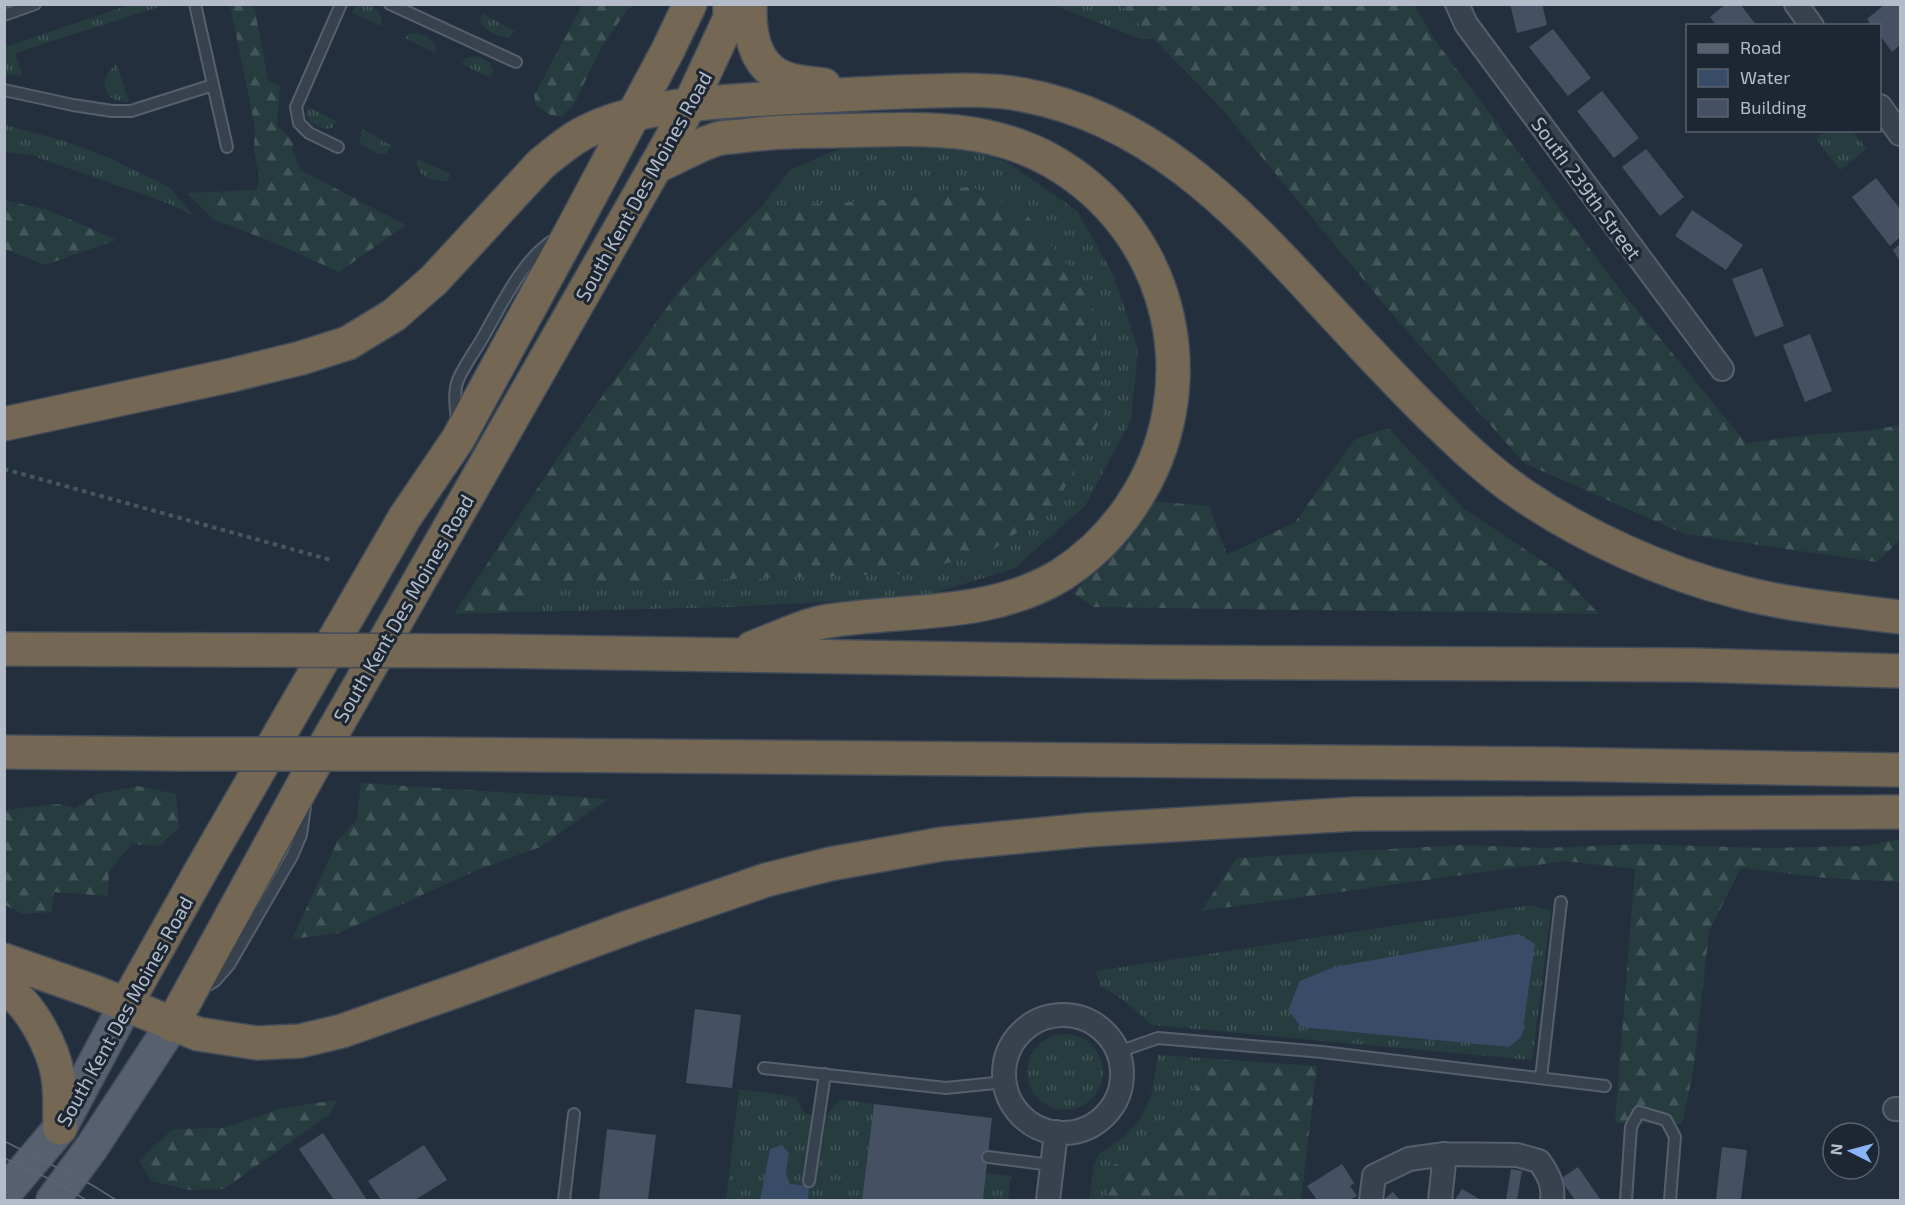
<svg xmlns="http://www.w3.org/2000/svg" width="1905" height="1205" viewBox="0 0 1905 1205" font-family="'Exo 2',sans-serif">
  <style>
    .grass { fill: url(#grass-tufts) }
    .forest { fill: url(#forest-firs) }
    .water { fill: #394c67 }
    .building { fill: #455162 }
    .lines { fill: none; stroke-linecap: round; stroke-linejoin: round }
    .lane-casing { stroke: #565f6c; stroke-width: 14 }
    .street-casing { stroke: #565f6c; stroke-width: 26 }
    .primary-casing { stroke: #414a57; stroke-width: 36 }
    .highway-casing { stroke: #434c59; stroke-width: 36 }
    .path { stroke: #44595c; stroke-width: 4; stroke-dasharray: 4.5 4.5; stroke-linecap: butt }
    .lane { stroke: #38414e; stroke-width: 10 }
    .street { stroke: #38414e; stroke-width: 22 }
    .primary { stroke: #56606e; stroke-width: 33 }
    .highway { stroke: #746855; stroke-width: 33 }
    .tram { stroke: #5a6575; stroke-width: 1.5 }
    .highway-bridge-casing { stroke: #434c59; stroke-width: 36; stroke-linecap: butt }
    .highway-bridge { stroke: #746855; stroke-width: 33 }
    .labels { text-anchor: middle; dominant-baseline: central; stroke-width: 6; stroke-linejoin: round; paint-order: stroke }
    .street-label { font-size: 20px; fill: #b4bcc9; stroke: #1d2633 }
  </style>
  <defs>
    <pattern id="grass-tufts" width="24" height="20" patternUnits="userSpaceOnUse" patternTransform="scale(1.5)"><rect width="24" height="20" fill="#263c3f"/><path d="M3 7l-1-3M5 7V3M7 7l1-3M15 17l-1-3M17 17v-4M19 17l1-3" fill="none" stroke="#435659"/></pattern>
    <pattern id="forest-firs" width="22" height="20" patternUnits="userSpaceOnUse" patternTransform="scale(1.5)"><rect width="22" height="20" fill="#263c3f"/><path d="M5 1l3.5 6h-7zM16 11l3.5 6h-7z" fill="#435659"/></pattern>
  </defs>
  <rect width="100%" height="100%" fill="#242f3e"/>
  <path class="grass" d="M360,4C371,4 377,9 382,19L380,26L351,12Z
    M129,5H165L15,53L22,73L20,76L5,74V47Z
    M1053,5H1121L1153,39H1141Z
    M483,14L515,31L509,37C496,36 487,33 480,21Z
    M410,33C423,32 430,37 436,48L435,53L405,38Z
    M477,56L490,63L493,71L490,78L462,64L466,58Z
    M117,65L129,102C125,102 122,102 119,101C100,96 101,72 117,65Z
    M308,107L336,121L332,128L324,129L310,122L306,113Z
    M5,125L64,141L109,158L169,187L194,216L167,203L31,155L5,152Z
    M361,128L392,146L387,153L378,154L360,143Z
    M1827,131H1852L1867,149L1840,170L1816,139Z
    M935,138L1007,162L1077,211L1113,274L1138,349L1131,420L1085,506L1015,568L925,596L732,607L525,612L539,588L621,582L971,186L897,199L760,208L791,169L863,139Z
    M417,159L451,174L447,181C432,182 415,176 417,159Z
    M1531,905L1551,911L1532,1060L1151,1025C1136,1009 1120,996 1100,986L1096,971Z
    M1027 1072a38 38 0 1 1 76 0a38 38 0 1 1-76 0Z
    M1158,1055L1216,1059L1184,1105L1164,1141L1111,1166L1107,1200H1089L1094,1165L1098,1155L1124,1137L1140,1119L1151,1096Z
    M739,1089L796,1097L804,1113L824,1118L840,1099L874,1104L862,1200H726Z
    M986,1173L1011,1176L1008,1200H983Z"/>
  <path class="forest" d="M230,5H254L268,80L280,86L277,125L294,143L292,148L300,170L406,225L339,272L273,242L214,220L187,193L257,190L259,174L254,151L255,127Z
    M582,5H634L627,10L601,48L575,102L562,116L551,115L537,107L534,96Z
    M1121,5H1414L1435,40L1622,292L1746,443L1816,434L1867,431L1900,425V540L1877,562L1684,534L1524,463L1398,321L1220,107Z
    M971,186L1027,215L1092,296L1104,414L1056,504L990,552L905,574L621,582L540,588L525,612L454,614L563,450L682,287L760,208L897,199Z
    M4,200L51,211L116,240L45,265L5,249Z
    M1388,428L1463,508L1559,572L1599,614L1093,607L1073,593L1098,566L1149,501L1209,506L1227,555L1295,522L1355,439Z
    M361,783L608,799L540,847L475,871L339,933L292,939L338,840L357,819Z
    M137,786L176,794L179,828L159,846L132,844L109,871L108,896L54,892L51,912L23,914L5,905V810L58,804L76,808L97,794Z
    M1900,839V882L1826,878L1741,868L1709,931L1694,1066L1682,1124L1615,1123L1635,869L1565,861L1201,911L1237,858L1459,845L1544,848L1638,844L1765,848L1863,846Z
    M1216,1059L1317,1066L1301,1200H1107L1111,1166L1164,1141L1184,1105Z
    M337,1100L330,1114L224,1189L190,1190L151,1181L139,1160L173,1129L223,1128L282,1108Z"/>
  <path class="water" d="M1518,934L1535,944L1522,1036L1509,1047L1301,1027L1288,1010L1300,981L1334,967Z
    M782,1145L789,1153L786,1174L790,1184L809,1186L808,1200H760L770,1149Z"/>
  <path class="building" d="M1510,4H1542L1547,25L1517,33Z
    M1726,4H1740L1757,26H1717L1710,17Z
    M1885,4H1900V45L1892,52L1880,35V26H1872L1867,19Z
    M1553,29L1591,78L1568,96L1529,47Z
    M1602,91L1639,138L1614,158L1577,111Z
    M1646,149L1684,197L1660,216L1622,167Z
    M1876,178L1900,209V237L1890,246L1852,197Z
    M1692,210L1743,245L1726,270L1675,236Z
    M1900,244V261L1893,250Z
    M1762,268L1784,326L1755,337L1732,279Z
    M1810,334L1832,391L1805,402L1783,345Z
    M695,1009L741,1015L732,1088L686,1083Z
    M874,1104L992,1118L983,1200H862Z
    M607,1129L656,1135L648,1200H599Z
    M323,1133L367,1200H334L299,1149Z
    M424,1145L447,1180L415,1200H381L368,1181Z
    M1722,1147L1747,1150L1741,1200H1716Z
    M1342,1164L1354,1183L1350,1186L1357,1196L1350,1200H1317L1307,1186Z
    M1578,1167L1600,1199L1598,1200H1575L1560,1179Z
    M1511,1169L1522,1171L1517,1200H1506Z
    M1462,1189L1481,1200H1455Z
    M1393,1192L1400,1200H1383Z"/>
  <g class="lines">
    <g class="lane-casing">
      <path id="lane" d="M195,4L227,147
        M390,4L516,62
        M4,15L35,4
        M4,90L73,105L112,111H131L213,85
        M338,147L309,133L299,123L296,107L341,4
        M457,422C456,409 453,393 458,380C463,368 472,355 479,344C500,309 520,261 555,239
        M203,988L215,981L229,965L292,856L301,835L305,807
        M1118,1052L1158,1038L1322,1052L1605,1086
        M764,1068L946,1088L1005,1082
        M1541,1078L1561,902
        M988,1157L1052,1165
        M809,1181L825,1074
        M564,1200L574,1114
        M1626,1200L1631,1127L1639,1112L1666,1120L1675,1137L1670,1200"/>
    </g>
    <g class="street-casing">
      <path id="street" d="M1457,4L1466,24L1722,369
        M1796,4L1812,26
        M1880,106L1900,134
        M1004 1074a59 59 0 1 1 118 0a59 59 0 1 1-118 0Z
        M1895,1109H1900
        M1048,1200L1056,1132
        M1371,1200L1374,1176L1409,1159L1445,1154L1517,1155L1539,1161C1548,1174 1554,1184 1552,1200
        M1440,1200L1445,1154"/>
    </g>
    <g class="primary-casing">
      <path id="primary" d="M4,1194L60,1128L125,1006
        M53,1200L92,1147L172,1025"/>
    </g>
    <g class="highway-casing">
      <path id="highway" d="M750,4C749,32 754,65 782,77C795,83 811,83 824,85
        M655,167C674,159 697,145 717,139C724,137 733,137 741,136C770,132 798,131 827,131C904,130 979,121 1050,160C1175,230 1210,389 1131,506C1113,533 1089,557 1061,575C990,618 906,609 828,621C807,624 773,640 752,648
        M4,424L232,375L301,358L348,343L394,315L434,280L541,164C557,151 573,137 592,129C649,102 736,101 799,97C843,95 887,92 931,91C962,90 993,89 1024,95C1147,118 1232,204 1314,293C1353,335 1391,377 1432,417C1460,444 1488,471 1520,493C1584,537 1664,573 1739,592C1792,606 1847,610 1900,617
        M4,649L237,650
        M493,651L1148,662L1694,665L1900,671
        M4,752L178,754
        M423,754L1553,764L1900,770
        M4,960L95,992L198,1034L257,1043L300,1041L342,1031L464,988L632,926L766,880L830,864L942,844L1087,830L1355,814L1900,812
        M4,988C30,1002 54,1049 58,1077C61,1094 59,1111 60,1128
        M125,1006L203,867L405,517L458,439L573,228L668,50L690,4
        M172,1025L309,774L665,150L689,106L730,18V4"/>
    </g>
    <path class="path" d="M4,469L331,560"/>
    <use href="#lane" class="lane"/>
    <use href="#street" class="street"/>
    <use href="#primary" class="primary"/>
    <use href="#highway" class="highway"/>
    <path class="tram" d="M4,1141L92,1185L116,1200
      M4,1158L56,1182L86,1200"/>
    <g class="highway-bridge-casing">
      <path id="highway-bridge" d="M237,650L493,651
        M178,754H423"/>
    </g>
    <use href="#highway-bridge" class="highway-bridge"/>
  </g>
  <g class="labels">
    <g class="street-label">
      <text transform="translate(643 186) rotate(-61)">South Kent Des Moines Road</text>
      <text transform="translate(1587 188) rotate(54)">South 239th Street</text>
      <text transform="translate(403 608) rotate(-60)">South Kent Des Moines Road</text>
      <text transform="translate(124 1011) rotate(-61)">South Kent Des Moines Road</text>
    </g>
  </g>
  <rect width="1905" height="1205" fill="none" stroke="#b4bcc9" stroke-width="12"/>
  <rect x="1686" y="24" width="195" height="108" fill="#1d2633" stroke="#59626f" stroke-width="1.5"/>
  <rect x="1698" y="44" width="30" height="9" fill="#56606e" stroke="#59626f" stroke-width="1.5"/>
  <text x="1740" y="54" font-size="18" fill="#b4bcc9">Road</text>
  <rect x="1698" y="69" width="30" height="18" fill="#394c67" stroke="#59626f" stroke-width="1.5"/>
  <text x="1740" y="84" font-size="18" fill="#b4bcc9">Water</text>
  <rect x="1698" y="99" width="30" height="18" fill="#455162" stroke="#59626f" stroke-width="1.5"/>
  <text x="1740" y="114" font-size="18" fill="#b4bcc9">Building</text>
  <g transform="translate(1851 1151) rotate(276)"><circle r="28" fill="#1d2633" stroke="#59626f" stroke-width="1.5"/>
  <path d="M0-4.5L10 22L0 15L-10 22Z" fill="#8ab4f8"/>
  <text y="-9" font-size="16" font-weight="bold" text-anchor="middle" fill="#b4bcc9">N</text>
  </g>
</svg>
